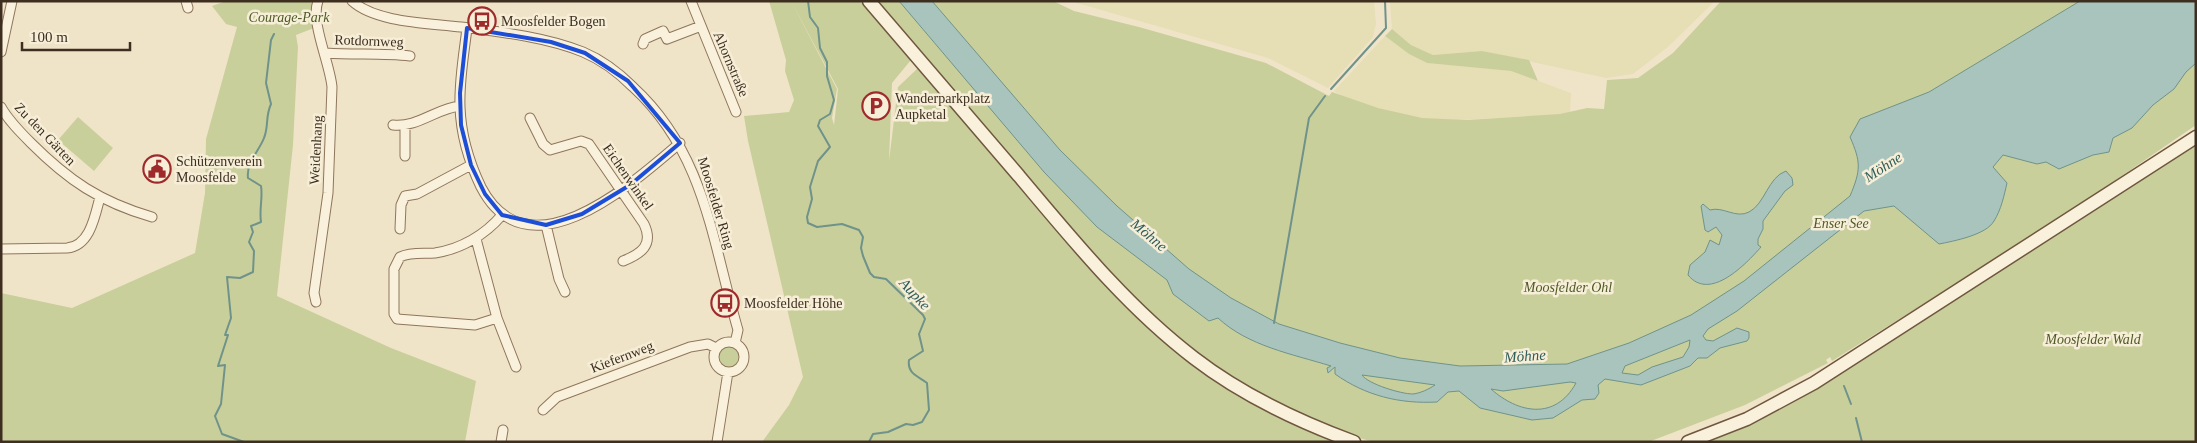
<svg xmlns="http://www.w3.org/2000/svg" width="2197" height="443" viewBox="0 0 2197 443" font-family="'Times New Roman',serif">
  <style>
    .farmland { fill: #e6deb5 }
    .green { fill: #c9cf9b }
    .water { fill: #a9c4bc; stroke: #6f938a; fill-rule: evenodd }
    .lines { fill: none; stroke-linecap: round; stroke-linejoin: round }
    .stream { stroke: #6f938a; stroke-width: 2 }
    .minor-casing { stroke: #8d765c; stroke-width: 11 }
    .secondary-casing { stroke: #6f573f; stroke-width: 15 }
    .minor { stroke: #faf1dc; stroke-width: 9 }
    .secondary { stroke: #faf1dc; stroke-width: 12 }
    .marked { fill: none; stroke: #1d4ed8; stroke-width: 4; stroke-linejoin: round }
    .labels { text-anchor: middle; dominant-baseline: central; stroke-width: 5; stroke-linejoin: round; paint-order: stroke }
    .park-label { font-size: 14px; font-style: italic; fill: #4d5a26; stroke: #f7eed8 }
    .poi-label { font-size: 14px; fill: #3d2e20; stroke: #f7eed8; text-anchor: start }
    .street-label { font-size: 14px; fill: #3d2e20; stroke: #f7eed8 }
    .water-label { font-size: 15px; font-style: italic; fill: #2f5d5a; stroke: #f7eed8 }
  </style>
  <rect width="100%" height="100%" fill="#f0e4c8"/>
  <path class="farmland" d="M1070,1H1374L1376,24L1373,37L1328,88L1268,58Z
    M1390,1H1715L1669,46L1633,74L1606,78L1482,51L1433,55L1411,45L1392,29Z
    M1385,36L1409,54L1427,63L1511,71L1571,93L1570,114L1458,120L1408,118L1350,101L1334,91Z"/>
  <path class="green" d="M226,1H311L312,3L314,28L296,35L298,47L293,145L277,296L391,348L476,381L465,442H1V293L72,308L195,253L205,193L206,139L237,27L226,24L212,6Z
    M769,1H791L837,89L832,118L834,125L838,89L791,1H860L911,60L892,83L889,161L898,87L918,68L1008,164L1106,279L1233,386L1354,442H762L789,405L803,377L748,141L744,116L789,112L794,100L785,71L786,60Z
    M878,1H899L952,63L963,38L932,1H1053L1074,11L1139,27L1266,63L1329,96L1332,92L1378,108L1422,118L1467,120L1560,114L1587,108L1604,109L1607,80L1638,78L1673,53L1721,1H2196V125L2050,225L1832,361L1830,357L1826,360L1828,363L1745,405L1651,441L1373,442L1353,436L1271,404L1190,349L1116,281Z
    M1392,29L1411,45L1433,55L1482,51L1529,60L1538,81L1511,71L1427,63L1409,54L1385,36Z
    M78,117L113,148L94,171L58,140Z
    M2196,137V442H1688L1743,422Z
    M731,344L737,349L739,358L736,365L727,369L721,365L719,355L723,347Z"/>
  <path class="water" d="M899,1H932L1060,150L1117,206L1189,269L1231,298L1279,324L1340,343L1400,358L1460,366L1567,364L1629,343L1691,315L1744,281L1850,196C1861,170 1861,162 1850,137L1860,119L1929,92L2080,1H2196V63L2186,72L2174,89L2153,105L2132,128L2113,138L2109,152L2093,155L2059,169L2046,162L2037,164L2003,155L1993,167L2007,183C2004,196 2001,210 1994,221C1986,235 1954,241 1939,244L1894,206L1864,211L1737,311L1708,329L1703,336L1706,340L1713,341L1737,328L1749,332V338L1747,341L1720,348L1707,358H1698L1690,366L1641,385L1605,379L1598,385L1599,393L1595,399L1582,400L1553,418L1532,420L1480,408L1459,391L1448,392L1437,402C1400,404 1366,396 1335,374V367L1328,373L1327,368L1331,366C1292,354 1248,346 1218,318L1209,321L1173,294L1167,280L1097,227L1044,172ZM1690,340L1689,347L1683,357L1652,367L1638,375L1622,373L1625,366ZM1362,375L1435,385C1429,389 1421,393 1413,394C1401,394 1368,384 1362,375ZM1570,382L1576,383C1555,421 1518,413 1491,389L1503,391Z
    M1786,171L1792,178L1793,185L1785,191L1763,221V229L1758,239V245L1761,247C1746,264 1710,302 1688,275L1690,265L1705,252L1710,240L1719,245L1722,235L1716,227L1708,232L1705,230L1701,206L1703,204L1710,210C1723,206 1736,219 1749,212C1765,204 1768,177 1786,171Z"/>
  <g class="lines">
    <path class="stream" d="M808,1L810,17L818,28L820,48L827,62V76L834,100L830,114L820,120L818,126L830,147L818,161L810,187L812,199L807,217L808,223L817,227L842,224L859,230L863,237L861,248L863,256L870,273L874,277L886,279L923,315L925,319L919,334L923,351L909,360C907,374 918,376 927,383L929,410L922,422L913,425L906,424L888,432L873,434L869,442
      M1331,89L1386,28L1385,1
      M1274,323L1309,118L1325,96
      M1844,386L1851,404
      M1856,418L1862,442
      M244,442L222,434L215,416L221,404L225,365L218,366L228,335H225L231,318L227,277L240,278L253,272L254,251L249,242L253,232L251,226L261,222C259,209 263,198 261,186L248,178C246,163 259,151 264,138C269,126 265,117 271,104L266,83L271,40L274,34"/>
    <g class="minor-casing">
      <path id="minor" d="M186,1L188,8
        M352,1C376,23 430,23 461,27C501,32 546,37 583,52C602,60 619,73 633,87C705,153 712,241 738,330L735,343
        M691,1L736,112
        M467,28C464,54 459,80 460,107C461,135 469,162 481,187C528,278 633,183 680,143
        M643,44L645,39L663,31L667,39L701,26
        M1,52L12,1
        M326,53C354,55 382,53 410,56
        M1,107C8,120 20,132 31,143C68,180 100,202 152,217
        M530,118L543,144L550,150L581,141L589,144L644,224C654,245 641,254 623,261
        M393,125C417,128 437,108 460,106
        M405,126V156
        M546,225L559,279L565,292
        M400,229L401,205L405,196L417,194L471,165
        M476,239L497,318L475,325L397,319L394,314V269L400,257C411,252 423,254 435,253C461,249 485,235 502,215
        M1,249L67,248C90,246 95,216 100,197
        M316,302L314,293L328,193L332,87C330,63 310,22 318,1
        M497,318L516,367
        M714 357a15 15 0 1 1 30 0a15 15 0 1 1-30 0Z
        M543,410L557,397L690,347L708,344L716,348
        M501,442L503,430
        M717,442L728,372"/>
    </g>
    <g class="secondary-casing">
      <path id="secondary" d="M869,1C919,60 969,118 1019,176C1073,240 1127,307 1194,358C1242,395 1297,421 1354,442
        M1688,442L1747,419L1814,383L2196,137"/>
    </g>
    <use href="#minor" class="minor"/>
    <use href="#secondary" class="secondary"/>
  </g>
  <path class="marked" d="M467,28L551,42L585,53L628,81L680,143L630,185L582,214L546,225L502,215L485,194L471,165L461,125L460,93Z"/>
  <defs>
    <g id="bus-ring" transform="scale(1.4375)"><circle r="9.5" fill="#f7eed8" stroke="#9e2a2b" stroke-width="1.5"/><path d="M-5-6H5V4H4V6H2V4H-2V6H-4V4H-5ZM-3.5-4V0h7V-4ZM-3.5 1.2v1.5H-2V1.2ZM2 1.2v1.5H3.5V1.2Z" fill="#9e2a2b"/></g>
    <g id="parking-ring" transform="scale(1.4375)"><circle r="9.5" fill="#f7eed8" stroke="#9e2a2b" stroke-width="1.5"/><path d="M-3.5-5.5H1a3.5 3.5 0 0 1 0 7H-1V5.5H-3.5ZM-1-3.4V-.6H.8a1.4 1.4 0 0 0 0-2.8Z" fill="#9e2a2b"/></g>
    <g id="civic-ring" transform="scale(1.4375)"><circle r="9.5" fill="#f7eed8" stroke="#9e2a2b" stroke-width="1.5"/><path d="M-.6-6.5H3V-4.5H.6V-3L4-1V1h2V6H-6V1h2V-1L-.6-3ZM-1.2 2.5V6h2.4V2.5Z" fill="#9e2a2b"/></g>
  </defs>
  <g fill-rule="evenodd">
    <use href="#bus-ring" x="482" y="21"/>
    <use href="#parking-ring" x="876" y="106"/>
    <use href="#civic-ring" x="157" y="169"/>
    <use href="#bus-ring" x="725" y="303"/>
  </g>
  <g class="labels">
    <g class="park-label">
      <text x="289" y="17">Courage-Park</text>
      <text x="1841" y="223">Enser See</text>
      <text x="1568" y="287">Moosfelder Ohl</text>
      <text x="2093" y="339">Moosfelder Wald</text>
    </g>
    <g class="poi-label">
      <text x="501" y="21">Moosfelder Bogen</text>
      <text x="895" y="98">Wanderparkplatz<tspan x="895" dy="16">Aupketal</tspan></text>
      <text x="176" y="161">Schützenverein<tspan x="176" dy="16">Moosfelde</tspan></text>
      <text x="744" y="303">Moosfelder Höhe</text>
    </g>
    <g class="street-label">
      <text transform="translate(369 41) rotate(2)">Rotdornweg</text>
      <text transform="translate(731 64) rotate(67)">Ahornstraße</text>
      <text transform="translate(45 134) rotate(46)">Zu den Gärten</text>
      <text transform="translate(316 150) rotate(-87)">Weidenhang</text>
      <text transform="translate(628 177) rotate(55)">Eichenwinkel</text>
      <text transform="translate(716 203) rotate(73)">Moosfelder Ring</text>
      <text transform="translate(622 357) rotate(-21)">Kiefernweg</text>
    </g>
    <g class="water-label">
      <text transform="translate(1883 167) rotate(-33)">Möhne</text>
      <text transform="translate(1149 235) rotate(40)">Möhne</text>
      <text transform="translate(915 294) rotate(47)">Aupke</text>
      <text transform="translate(1525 356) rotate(-4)">Möhne</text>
    </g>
  </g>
  <rect width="2197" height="443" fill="none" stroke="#3d2e20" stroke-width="5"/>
  <path d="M22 42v8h108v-8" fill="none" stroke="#3d2e20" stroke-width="2.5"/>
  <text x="30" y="42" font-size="15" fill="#3d2e20" stroke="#f7eed8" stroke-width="4" paint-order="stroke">100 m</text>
</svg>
